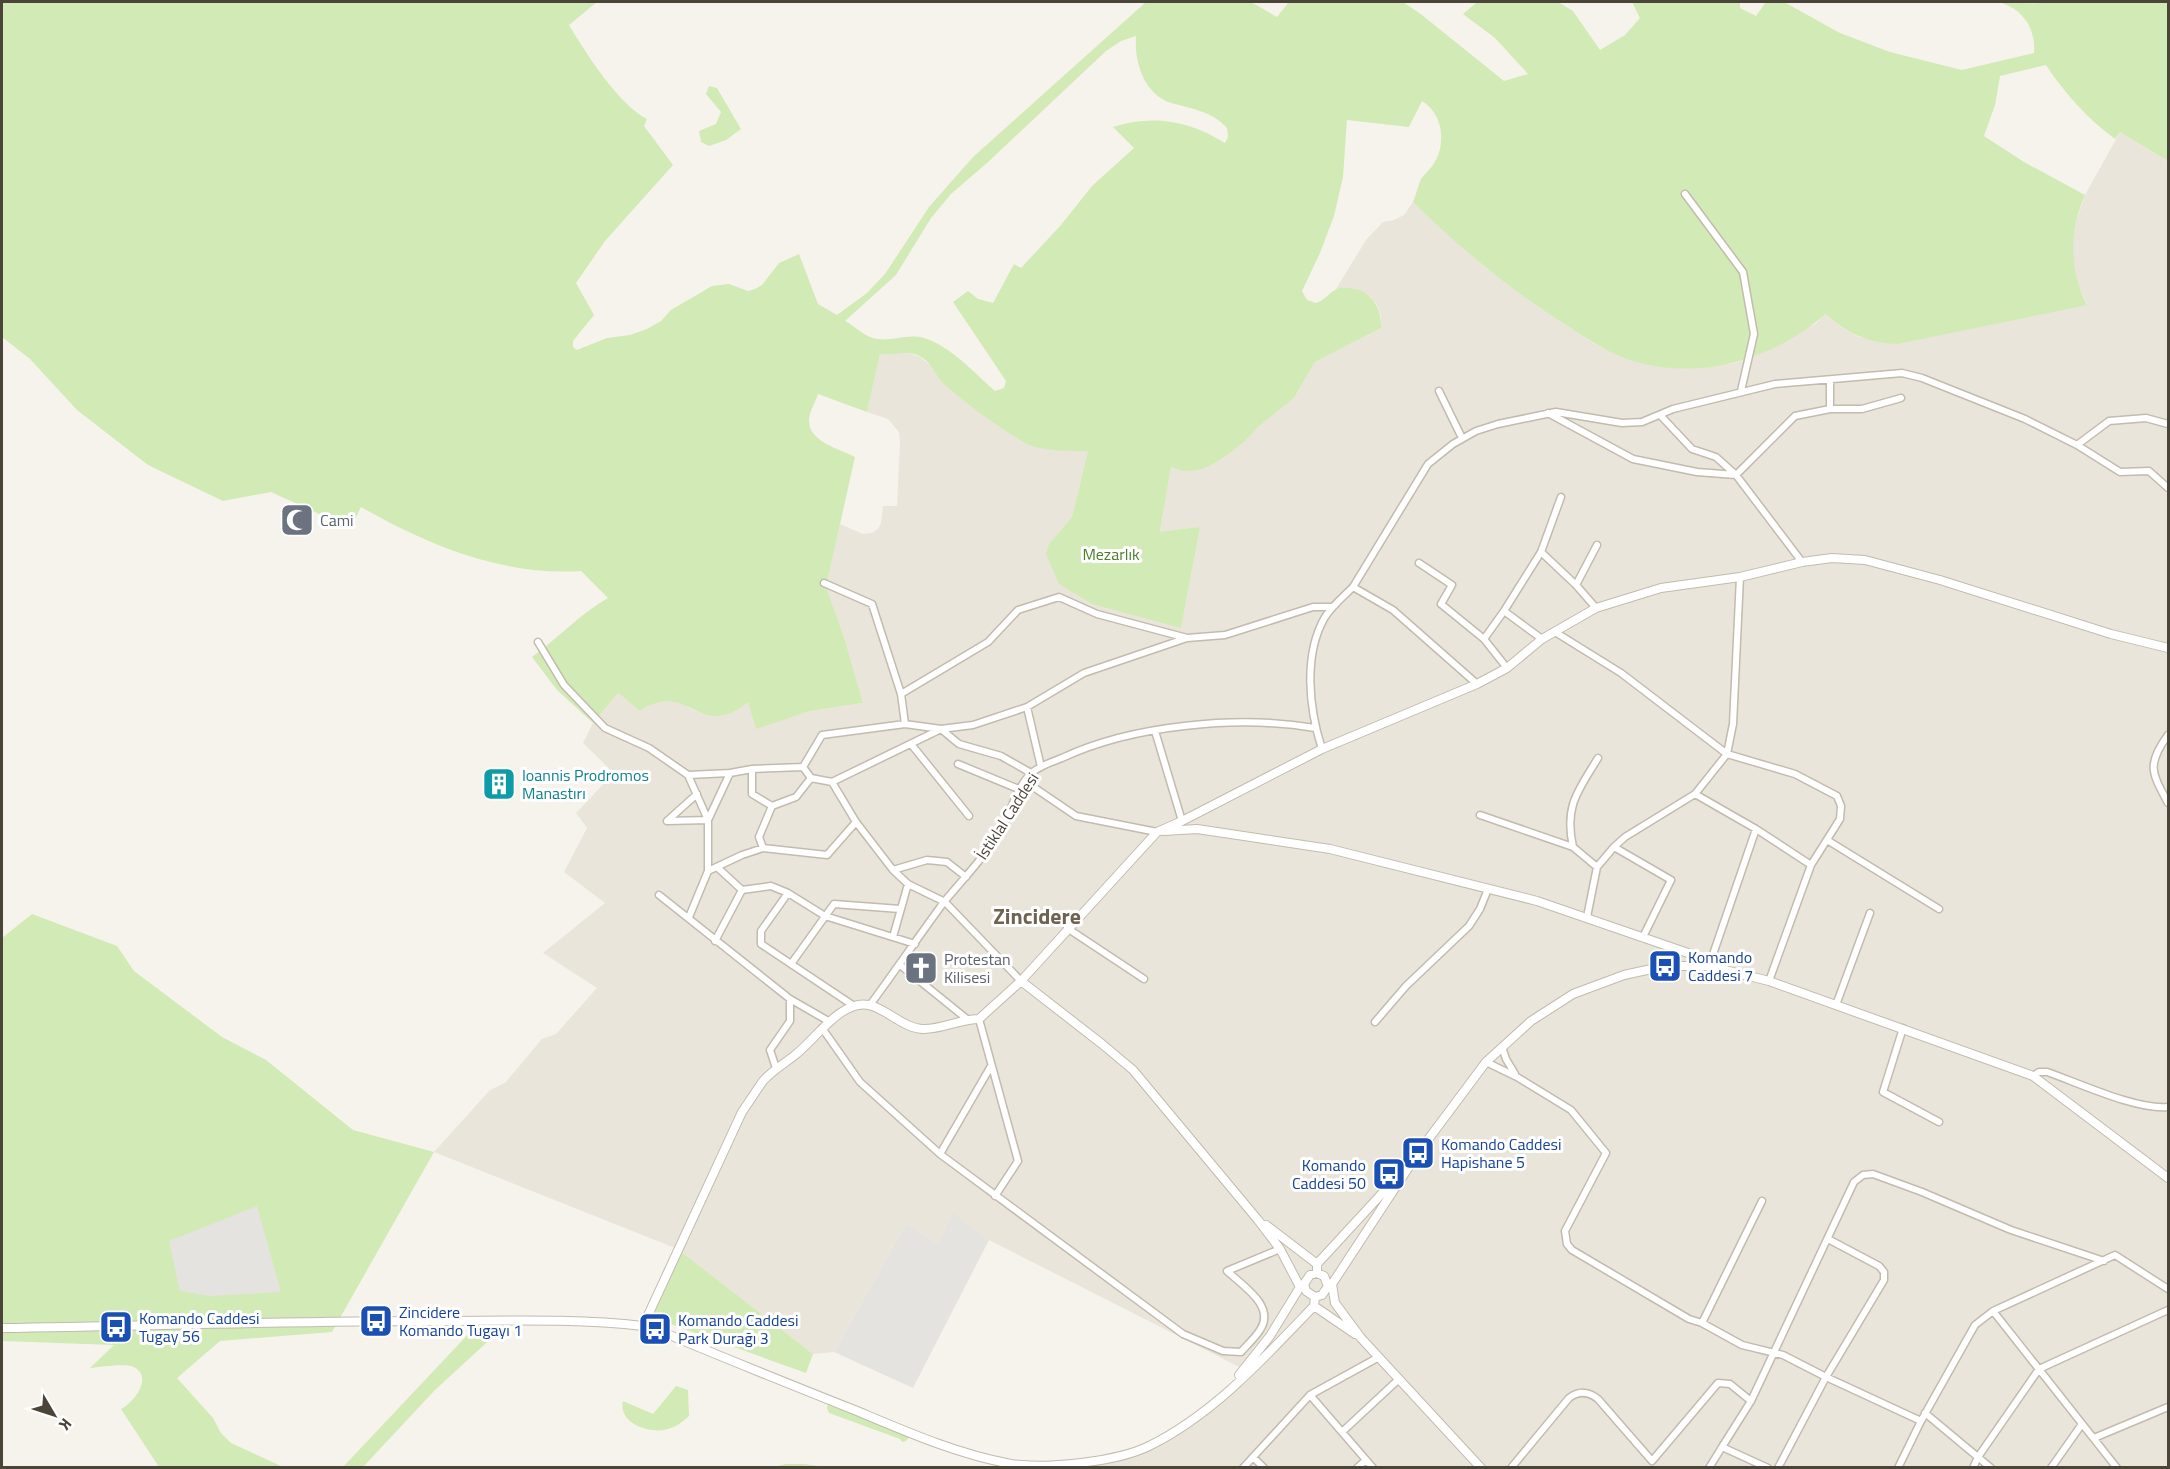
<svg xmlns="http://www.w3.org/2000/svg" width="2170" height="1469" viewBox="0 0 2170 1469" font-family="'Titillium Web',sans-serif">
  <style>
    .residential { fill: #eae5da }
    .green { fill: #d2eab5; fill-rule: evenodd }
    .parking { fill: #e5e3e0 }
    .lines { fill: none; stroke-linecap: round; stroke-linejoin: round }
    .minor-casing { stroke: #c2bbae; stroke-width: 9 }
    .tertiary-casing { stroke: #c2bbae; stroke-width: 10 }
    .minor { stroke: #fff; stroke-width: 6 }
    .tertiary { stroke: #fff; stroke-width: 8 }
    .labels { text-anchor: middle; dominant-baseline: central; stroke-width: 6; stroke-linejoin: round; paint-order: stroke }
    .worship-label { font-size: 16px; fill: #5b616d; stroke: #fff; text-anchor: start }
    .park-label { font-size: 16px; fill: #4a7f2a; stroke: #fff }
    .culture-label { font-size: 16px; fill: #0d838f; stroke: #fff; text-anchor: start }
    .street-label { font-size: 16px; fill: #4b4439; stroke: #fff }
    .transit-label { font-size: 16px; fill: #164399; stroke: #fff; text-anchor: start }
    .district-label { font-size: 22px; font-weight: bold; fill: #6e6250; stroke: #fff }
  </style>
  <rect width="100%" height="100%" fill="#f6f3ec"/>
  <path class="residential" d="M2120,132L2168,161V1467H1080L1079,1459L1105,1456L1131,1449L1180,1426L1223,1393L1245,1370L989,1240L952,1214L938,1244L906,1223L834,1352L813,1354L675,1248L434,1152L490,1090L505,1083L542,1039L556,1034L597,988L543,953L605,903L564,872L587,828L576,813L614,773L583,743L593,723L618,693L640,711L656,702L669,700L680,702L693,710L716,716H722L739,709L748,701L756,728L810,711L863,703L844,637L826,587L840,524L863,534L872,533L878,529L881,523L883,506H897L900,442L899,432L888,419L867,412L880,354L905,352L920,357L935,369L941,381L999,427L1070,451H1088L1072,517L1049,544L1181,628L1200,530L1197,527L1160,533L1171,467L1178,469L1210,466L1226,456L1244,442L1258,426L1294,398L1315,362L1381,328V316L1377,305L1370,296L1354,288L1336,289L1366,240L1383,222L1394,220L1404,215L1413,202L1486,268L1538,307L1595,344L1632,360L1670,367H1712L1739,362L1815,324L1826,314L1841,327L1859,337L1898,344L2087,304L2078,284L2073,263V241L2076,222L2085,195Z"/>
  <path class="green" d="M2,2H597L569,25C585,52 619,105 647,119L644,126L673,165L605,241L576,283L594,315L573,341V347L577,350L607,338L630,335L647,329L661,321L671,310L712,286L729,284L748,291L755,289L762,285L779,263L799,254L818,304L837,315L867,293L885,274L929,207L973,157L1146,2H1251L1277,17L1289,2H1403L1422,15L1504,81L1528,74L1495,38L1463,14L1477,2H1558L1573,11L1600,50L1625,35L1640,18L1632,2H1740V8L1756,16L1766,2H1784L1840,33L1890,52L1962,70L2034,53C2036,27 2022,9 1999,2C2010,2 2035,5 2043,2H2168V161L2120,132L2115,139C2087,118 2065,94 2046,65L2000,76L1995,105L1984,136L2024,162L2085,195C2069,232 2069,269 2087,305L1898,344C1869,343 1847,334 1826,314C1772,360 1699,382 1630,360C1607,352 1587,339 1566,325C1510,290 1460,248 1413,202C1416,195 1418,186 1421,179C1425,173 1432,168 1436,160C1446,140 1442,113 1422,101L1409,127L1347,120L1343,177L1334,216L1320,253L1302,291L1307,300L1316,303C1325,300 1328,294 1335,290C1339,287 1345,287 1349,288C1371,289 1382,308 1381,328L1315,362L1294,398L1259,426L1244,442L1226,456L1210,466L1198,470L1184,471L1171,467L1160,532L1198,527L1200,529L1181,628L1092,604L1059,584L1046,554L1049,544L1072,517L1088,451C1070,451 1049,451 1032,446C1025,444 1018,438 1012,435C988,420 966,403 945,385C935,376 933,364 921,357C907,349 895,356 880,354L867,412L818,394C815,403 809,412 809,421C809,442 840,449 855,457L826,587L844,637L863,703L810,711L756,729L748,702C699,743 689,678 640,711L618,693L593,723L557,690L532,657C559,637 579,615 608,598L581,571C502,576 428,545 361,507L354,521L339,523L271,492L223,501L148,465L77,410L30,359L2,337ZM1136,36C1134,62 1144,94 1171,103C1192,109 1212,111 1227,128L1228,137L1225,143C1190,121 1153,114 1113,127L1134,148L1092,186L1061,225L1021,268L1014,264L993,303L978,299L968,291L953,302L1006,381L1004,388L995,391C973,372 952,347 924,338C906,333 890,343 873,338C862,335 855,326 845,321L896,275L931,218L951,194L987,163L1106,51L1121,41Z
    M709,86L717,88L741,129L726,140L709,146L701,142L699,131L716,124L721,112L706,94Z
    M32,914L117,946L134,971L222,1037L266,1060L353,1130L434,1152L332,1332L220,1341L177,1378L213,1418L221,1433L231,1443L283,1467H159L121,1409C133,1403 154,1378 134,1367C127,1363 100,1367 90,1368L114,1345L2,1341V938Z
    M676,1248L813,1354L806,1373L648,1316Z
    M474,1328L496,1334L435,1390L363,1467H343Z
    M676,1386L688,1390L689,1416C682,1423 674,1428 664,1430C646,1433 618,1422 623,1401L653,1414Z
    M828,1403L910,1436L906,1441L902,1442L900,1439L829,1413L827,1408Z
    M786,1464H805L825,1467H772Z"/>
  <path class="parking" d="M257,1206L281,1292L210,1296L180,1291L169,1241Z
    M952,1213L989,1240L913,1388L834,1352L906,1223L938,1244Z"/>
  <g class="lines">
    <g class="minor-casing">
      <path id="minor" d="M1685,194L1743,272L1754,334L1741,391
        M1439,391L1462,438
        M1830,409H1862L1901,398
        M1548,413L1633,459L1697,472L1736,475L1795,416L1830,409V380
        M1661,416L1692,449L1716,457L1736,475L1802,562
        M2077,445L2120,472L2149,471L2168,488
        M1541,552L1576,585L1596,608
        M1419,563L1452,585L1441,604L1484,639L1507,668
        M824,583L872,604L901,694L905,724L941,729L959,744L1001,756L1031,773
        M1576,585L1597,545
        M1353,587L1393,610L1477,684
        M1504,611L1542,639
        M1555,632L1621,673L1727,754L1795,774L1837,796L1841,806L1840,819L1811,865L1769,981
        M1484,639L1504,611L1541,552L1561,497
        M538,642L564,685L605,728L649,748L688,775L730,773L752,769L803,767L811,778L832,782L941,729L973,725L1027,707L1084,673L1187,638
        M901,694L988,642L1018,610L1059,597L1097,614L1187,638L1225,635L1313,607H1332
        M1027,707L1041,767
        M1155,731L1182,821
        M2168,735C2146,765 2152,773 2168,803
        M911,744L969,816
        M1322,749C1309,709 1303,655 1325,617C1333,605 1343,597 1353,587L1428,464L1453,444L1476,431L1498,424L1556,412L1622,423L1642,422L1673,409L1775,384L1902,373L1922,378L2025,419L2077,445L2109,421L2146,418L2168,424
        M958,764L1021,790
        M803,767L822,735L905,724
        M752,769V794L772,806
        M688,775L708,820L667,821L697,794
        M832,782L856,822L893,870L908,884L945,902L1021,981
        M1026,782L1076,816L1157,832
        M1695,794L1756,829L1811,865
        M1480,815L1573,847L1597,867
        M1827,840L1939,909
        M1573,847C1564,806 1578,791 1598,758
        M1614,847L1671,880L1643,937
        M763,848L759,837L772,806L796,797L811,778
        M718,868L742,890L771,886L788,893L825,916L915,944
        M893,870L927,860L947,862L966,877
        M708,871L742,855L763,848L827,855L856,822
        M788,893L761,931V944L854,1006
        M659,895L790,999L830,1022
        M689,917L708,871V820L730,773
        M1587,917L1597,867L1614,847L1625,837L1695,794L1727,754L1733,724L1740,577
        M1067,928L1144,979
        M893,937L908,884
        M715,941L742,890
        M791,964L834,904L900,909
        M900,965L967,1019
        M1709,966L1756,829
        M870,1005C895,971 919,936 944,902C962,880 983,859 998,835C1009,818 1017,784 1033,772C1041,765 1052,762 1062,758C1132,725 1239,715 1315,728
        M1836,1005L1870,913
        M979,1019L1018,1161L995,1196
        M1375,1022L1406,986L1469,926L1480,909L1488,889
        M822,1028L860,1082L940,1154L1183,1334L1223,1351L1241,1352C1247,1345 1255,1338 1260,1330C1276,1306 1243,1286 1227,1271L1280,1249
        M1903,1028L1883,1092L1939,1122
        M1502,1047L1506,1059L1515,1074
        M1486,1062L1517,1077L1571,1110L1606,1153L1565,1231L1567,1244L1572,1250L1689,1319L1702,1323L1742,1345L1783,1355L1826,1377L1921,1421
        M776,1068L770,1050L790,1021V999
        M2033,1076L2039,1072H2047C2079,1083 2136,1110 2168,1107
        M940,1154L991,1066
        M1993,1311L2117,1468
        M1702,1323L1762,1201
        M1310,1395L1373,1468
        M1925,1413L1991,1468
        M1342,1432L1399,1379
        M2094,1438L2168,1407
        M1253,1457L1264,1468
        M1243,1468L1310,1395L1379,1357
        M1357,1468L1366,1460
        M1511,1468L1569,1398C1578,1391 1588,1391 1598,1399L1652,1461L1718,1383L1730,1384L1751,1401
        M1709,1468L1722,1447
        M1768,1468L1722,1447L1751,1401L1854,1182L1863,1175L1873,1174L1922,1192L2011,1230L2104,1261
        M1778,1468L1826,1377L1884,1280V1272L1879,1266L1828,1239
        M1898,1468L1921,1421L1975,1325L1993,1311L2115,1255L2168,1289
        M1973,1468L1978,1457L2039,1369L2168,1310
        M2051,1468L2082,1424"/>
    </g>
    <g class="tertiary-casing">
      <path id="tertiary" d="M1164,831L1197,829L1330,849L1537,901L1688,953L1708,966
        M1021,981L1102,1044L1133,1070L1258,1220L1280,1249L1300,1287
        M1266,1225L1317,1264
        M1317,1273V1264L1399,1175
        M1332,1284L1335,1303L1361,1338L1481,1468
        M1328,1286L1324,1276L1317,1273L1310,1275L1304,1284L1306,1291L1315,1297L1322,1295L1328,1286L1332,1284L1418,1153L1486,1062L1531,1021L1573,994L1624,975L1665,966H1709L1769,981L2033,1076L2168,1178
        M1314,1306L1355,1334
        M643,1326L742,1112C749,1102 756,1091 763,1081C773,1070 784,1064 795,1055C815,1040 841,999 869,1005C887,1009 904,1029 924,1029C943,1029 960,1019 979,1019L1021,981L1157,832L1182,821L1322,749L1477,684L1507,668L1542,639L1596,608L1661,588L1740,577L1802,562L1832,558L1865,560L1940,580L2111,634L2168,648
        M2,1328C146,1326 290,1321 434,1321C503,1321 574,1318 643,1326L655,1329C722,1357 789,1384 857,1411C907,1432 957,1454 1011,1464C1046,1469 1117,1462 1149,1446C1214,1414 1265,1357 1314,1306L1315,1297
        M1239,1375L1270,1336L1300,1287"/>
    </g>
    <use href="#minor" class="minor"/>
    <use href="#tertiary" class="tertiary"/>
  </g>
  <defs>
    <g id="mosque-square" transform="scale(1.725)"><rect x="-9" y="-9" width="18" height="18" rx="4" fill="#6b7280" stroke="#fff"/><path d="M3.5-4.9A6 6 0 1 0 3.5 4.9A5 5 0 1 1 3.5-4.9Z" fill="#fff"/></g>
    <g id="building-square" transform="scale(1.725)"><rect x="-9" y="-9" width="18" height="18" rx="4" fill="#0f9aa8" stroke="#fff"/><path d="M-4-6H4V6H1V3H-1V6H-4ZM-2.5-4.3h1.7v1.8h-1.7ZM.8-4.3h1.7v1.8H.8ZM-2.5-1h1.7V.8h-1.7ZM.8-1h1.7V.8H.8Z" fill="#fff"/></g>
    <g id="bus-square" transform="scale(1.725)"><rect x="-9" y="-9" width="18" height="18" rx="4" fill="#1a4fb4" stroke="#fff"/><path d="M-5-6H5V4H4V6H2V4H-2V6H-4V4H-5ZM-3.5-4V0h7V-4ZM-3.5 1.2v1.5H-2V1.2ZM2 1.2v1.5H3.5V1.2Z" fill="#fff"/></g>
    <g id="church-square" transform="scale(1.725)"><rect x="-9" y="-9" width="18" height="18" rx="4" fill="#6b7280" stroke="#fff"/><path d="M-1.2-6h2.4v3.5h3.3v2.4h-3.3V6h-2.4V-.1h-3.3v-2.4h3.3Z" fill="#fff"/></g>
  </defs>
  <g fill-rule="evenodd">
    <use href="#mosque-square" x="297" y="520"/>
    <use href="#building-square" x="499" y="784"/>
    <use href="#bus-square" x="1665" y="966"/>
    <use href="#church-square" x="921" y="968"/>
    <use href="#bus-square" x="1418" y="1153"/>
    <use href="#bus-square" x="1389" y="1174"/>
    <use href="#bus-square" x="376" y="1321"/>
    <use href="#bus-square" x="116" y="1327"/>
    <use href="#bus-square" x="655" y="1329"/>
  </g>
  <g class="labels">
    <g class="worship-label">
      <text x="320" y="520">Cami</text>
      <text x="944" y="959">Protestan<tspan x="944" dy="18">Kilisesi</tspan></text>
    </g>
    <g class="park-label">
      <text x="1111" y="554">Mezarlık</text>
    </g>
    <g class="culture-label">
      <text x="522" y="775">Ioannis Prodromos<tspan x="522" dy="18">Manastırı</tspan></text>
    </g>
    <g class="street-label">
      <text transform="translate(1007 816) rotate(-57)">İstiklal Caddesi</text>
    </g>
    <g class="transit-label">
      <text x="1688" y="957">Komando<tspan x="1688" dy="18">Caddesi 7</tspan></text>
      <text x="1441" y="1144">Komando Caddesi<tspan x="1441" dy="18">Hapishane 5</tspan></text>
      <text x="1366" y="1165" text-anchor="end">Komando<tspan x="1366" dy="18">Caddesi 50</tspan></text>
      <text x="399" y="1312">Zincidere<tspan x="399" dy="18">Komando Tugayı 1</tspan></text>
      <text x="139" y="1318">Komando Caddesi<tspan x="139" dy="18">Tugay 56</tspan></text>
      <text x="678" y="1320">Komando Caddesi<tspan x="678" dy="18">Park Durağı 3</tspan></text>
    </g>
    <g class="district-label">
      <text x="1037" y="916">Zincidere</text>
    </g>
  </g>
  <rect width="2170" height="1469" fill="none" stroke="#4b4439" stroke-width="6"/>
  <g transform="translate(54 1415) rotate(129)" stroke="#ffffff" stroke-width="4.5" paint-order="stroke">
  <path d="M0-4.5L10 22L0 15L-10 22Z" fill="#4b4439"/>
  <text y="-9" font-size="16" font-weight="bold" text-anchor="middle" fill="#4b4439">K</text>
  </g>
</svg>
